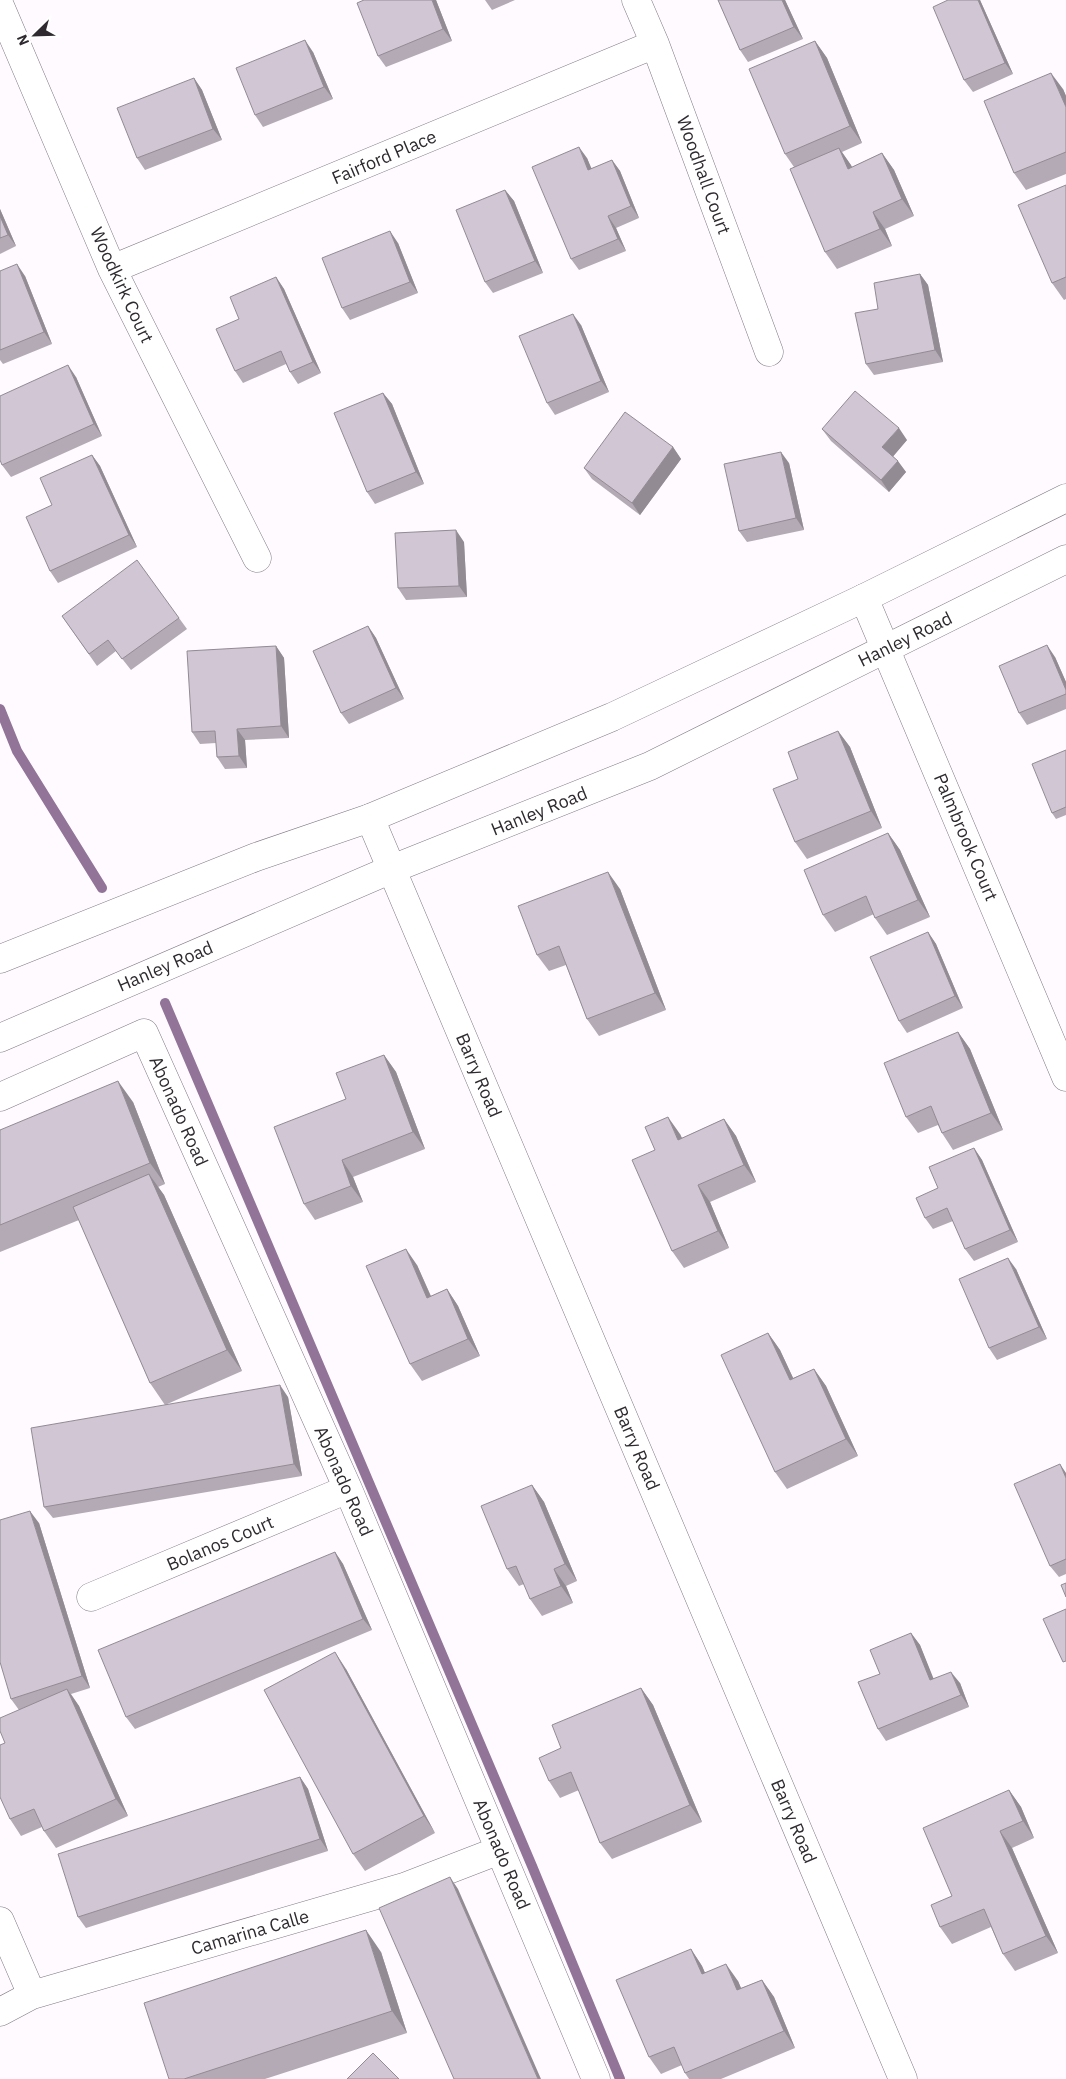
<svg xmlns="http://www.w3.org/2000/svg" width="1066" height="2079" viewBox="0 0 1066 2079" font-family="'IBM Plex Sans',sans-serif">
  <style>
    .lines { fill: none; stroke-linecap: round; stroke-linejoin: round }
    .stream { stroke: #927498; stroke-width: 10 }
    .minor-casing { stroke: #837985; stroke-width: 29 }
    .secondary-casing { stroke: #837985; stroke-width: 29 }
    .minor { stroke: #fff; stroke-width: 28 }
    .secondary { stroke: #fff; stroke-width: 28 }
    .wall { fill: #b4aab5 }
    .shaded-wall { fill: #928b94 }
    .building { fill: #d1c6d3; stroke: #928b94 }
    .labels { text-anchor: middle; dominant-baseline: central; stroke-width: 5; stroke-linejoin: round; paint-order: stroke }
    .street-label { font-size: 18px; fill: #2e2a2f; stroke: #fff }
  </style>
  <rect width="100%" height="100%" fill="#fefaff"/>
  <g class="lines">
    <path class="stream" d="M0,709L17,751L102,888
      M165,1003L532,1866L620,2079"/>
    <g class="minor-casing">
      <path id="minor" d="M636,0L655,44L769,352
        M0,6L112,269L257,558
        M112,269L655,44
        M864,598L1066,1077
        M370,818L903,2079
        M0,1097L144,1033L348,1489L596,2079
        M91,1597L348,1489
        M0,1921L32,1995
        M0,2012L32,1995L404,1887L500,1850"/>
    </g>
    <g class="secondary-casing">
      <path id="secondary" d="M0,959L256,857L370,818L612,717L864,598L1066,498
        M0,1038L392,869L650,766L1066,559"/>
    </g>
    <use href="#minor" class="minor"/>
    <use href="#secondary" class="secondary"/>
  </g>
  <path class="wall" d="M436,0L452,41L386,67L378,56Z
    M485,0H515L492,10Z
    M718,0H785L803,39L748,62L740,50Z
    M948,0H980L1013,74L973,92L964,80Z
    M815,41L827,58L862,143L842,152L852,167L882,153L894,170L914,216L885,229L892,246L837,269L825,252L794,167L785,154Z
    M313,52L333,99L263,127L255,115Z
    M194,78L202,90L222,140L145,170L137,158Z
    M1063,89L1066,96V174L1026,190L1014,173Z
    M587,158L591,169L612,160L620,171L639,218L616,228L626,251L579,270L571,259Z
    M1066,185V299L1064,300L1052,283Z
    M505,190L514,201L543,273L493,293L485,282Z
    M0,209L16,246L0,254Z
    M398,243L418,293L350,320L342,308Z
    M0,271L25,276L52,344L3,364L0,360Z
    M920,274L928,285L943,362L874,375L866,364L878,309Z
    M276,277L284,289L321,373L298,384L290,372L286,364L243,383L235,371Z
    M581,325L609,392L555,415L547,403Z
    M76,377L102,436L11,477L2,465Z
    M383,393L392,404L424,484L375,504L367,492Z
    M822,429L907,440L893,456L906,472L889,492L831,441Z
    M673,447L681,459L640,515L592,479L584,468Z
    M92,455L100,466L137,547L58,583L50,571L52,505Z
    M789,463L804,530L747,542L739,531Z
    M464,542L467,597L406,600L398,588Z
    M62,616L179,618L187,629L131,670L116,651L97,666Z
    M368,626L376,638L404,699L349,724L341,713Z
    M276,646L284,658L289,738L245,740L247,768L225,769L217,757L216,743L200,744L192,732Z
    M1055,657L1066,682V709L1027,725L1019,713Z
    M838,731L850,747L882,828L807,859L795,842L798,779Z
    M1066,750V815L1056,819L1052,813Z
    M888,833L900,850L930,917L887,935L875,918L874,914L835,932L823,915Z
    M620,889L666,1010L599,1036L587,1019L566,965L549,971L537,955Z
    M928,932L936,944L963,1008L907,1033L899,1021Z
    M958,1032L970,1049L1003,1130L953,1150L942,1133L938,1125L918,1133L906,1117Z
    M384,1055L396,1072L425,1149L353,1177L363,1202L315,1220L304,1204L346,1099Z
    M133,1102L165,1184L158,1187L164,1195L242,1371L165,1405L150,1383L79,1220L0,1252V1130Z
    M724,1119L736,1136L756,1182L710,1202L729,1248L684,1268L672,1251L655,1150L680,1134L682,1138Z
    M974,1148L982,1160L1018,1242L974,1261L965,1249L953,1221L933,1229L925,1218L938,1188Z
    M417,1265L431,1296L447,1289L458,1306L480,1356L422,1381L410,1364Z
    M1016,1269L1047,1339L997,1360L989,1348Z
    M768,1333L780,1350L793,1378L814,1369L826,1386L858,1456L787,1489L775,1472Z
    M288,1397L302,1476L53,1518L44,1507Z
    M1066,1473V1574L1059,1577L1050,1566Z
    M532,1485L544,1502L577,1581L566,1586L573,1603L542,1616L530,1599L524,1584L519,1586L507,1569Z
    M39,1523L90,1688L71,1694L79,1706L128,1816L56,1848L44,1831L42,1827L21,1836L10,1819L5,1743L19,1710L11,1699Z
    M335,1552L343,1564L372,1630L135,1729L126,1717Z
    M911,1633L920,1645L933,1679L960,1683L969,1707L886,1741L878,1729L880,1674Z
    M346,1669L435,1833L365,1871L353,1854Z
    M641,1688L653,1705L702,1822L612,1859L600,1843L579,1790L560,1798L549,1781L561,1748Z
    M300,1777L308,1789L328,1851L86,1928L78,1917Z
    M1009,1790L1021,1807L1034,1838L1012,1848L1058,1953L1015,1971L1003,1954L991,1927L952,1944L940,1927L952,1896Z
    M691,1949L702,1966L705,1973L738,1981L741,1988L762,1980L774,1997L795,2048L721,2079H689L685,2073L682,2065L661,2074L649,2057Z
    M381,1952L407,2033L265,2079H169Z"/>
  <path class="shaded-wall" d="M432,0H436L452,41L443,29Z
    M782,0H785L803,39L794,27Z
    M978,0H980L1013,74L1005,63Z
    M305,40L313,52L333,99L324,87Z
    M815,41L827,58L862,143L850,126Z
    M1051,73L1063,89L1066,96V107Z
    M194,78L202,90L222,140L213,129Z
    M579,147L587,158L597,181L588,170Z
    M839,148L851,165L860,185L848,169Z
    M882,153L894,170L914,216L902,199Z
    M612,160L620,171L639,218L631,206Z
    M505,190L514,201L543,273L535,261Z
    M0,209L16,246L8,235L0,216Z
    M873,212L885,229L892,246L880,229Z
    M608,216L616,228L626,251L618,239Z
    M390,231L398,243L418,293L410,282Z
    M17,264L25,276L52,344L44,332Z
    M920,274L928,285L943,362L935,350Z
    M276,277L284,289L321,373L313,362Z
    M573,314L581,325L609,392L601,381Z
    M68,365L76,377L102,436L94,424Z
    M383,393L392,404L424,484L416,472Z
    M899,428L907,440L891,459L882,447Z
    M673,447L681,459L640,515L632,503Z
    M781,452L789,463L804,530L796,518Z
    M92,455L100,466L137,547L129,535Z
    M898,461L906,472L889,492L881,480Z
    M456,530L464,542L467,597L459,586Z
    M368,626L376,638L404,699L396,688Z
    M1047,645L1055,657L1066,682V690Z
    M276,646L284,658L289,738L281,726Z
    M237,729L245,740L247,768L239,756Z
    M838,731L850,747L882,828L871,811Z
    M888,833L900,850L930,917L918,900Z
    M608,872L620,889L666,1010L655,993Z
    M928,932L936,944L963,1008L955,996Z
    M958,1032L970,1049L1003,1130L991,1113Z
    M384,1055L396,1072L425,1149L413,1132Z
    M118,1081L133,1102L165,1184L150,1163Z
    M668,1117L680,1134L690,1157L678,1140Z
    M724,1119L736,1136L756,1182L744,1165Z
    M974,1148L982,1160L1018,1242L1010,1230Z
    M342,1160L353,1177L363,1202L351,1186Z
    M149,1174L164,1195L242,1371L227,1350Z
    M698,1185L710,1202L729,1248L718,1231Z
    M406,1249L417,1265L439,1315L427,1298Z
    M1008,1258L1016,1269L1047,1339L1039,1327Z
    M447,1289L458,1306L480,1356L468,1339Z
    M768,1333L780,1350L802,1397L790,1380Z
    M814,1369L826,1386L858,1456L846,1439Z
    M280,1385L288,1397L302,1476L294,1464Z
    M1060,1464L1066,1473V1478Z
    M532,1485L544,1502L577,1581L565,1564Z
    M30,1511L39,1523L90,1688L82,1676Z
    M335,1552L343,1564L372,1630L363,1619Z
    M554,1569L566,1586L573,1603L561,1586Z
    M911,1633L920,1645L939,1692L930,1680Z
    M335,1652L346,1669L435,1833L424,1816Z
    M951,1672L960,1683L969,1707L961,1695Z
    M641,1688L653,1705L702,1822L690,1805Z
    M67,1689L79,1706L128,1816L116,1799Z
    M300,1777L308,1789L328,1851L320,1839Z
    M1009,1790L1021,1807L1034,1838L1023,1821Z
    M1000,1831L1012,1848L1058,1953L1046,1936Z
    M450,1877L458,1889L541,2079H538Z
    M366,1930L381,1952L407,2033L392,2011Z
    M691,1949L702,1966L713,1991L702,1974Z
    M726,1964L738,1981L749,2007L737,1990Z
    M762,1980L774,1997L795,2048L784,2031Z"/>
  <path class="building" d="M364,0H432L443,29L378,56L357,3Z
    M718,0H782L794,27L740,50Z
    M948,0H978L1005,63L964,80L933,7Z
    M305,40L324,87L255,115L236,68Z
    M815,41L850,126L785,154L749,69Z
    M1051,73L1066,107V152L1014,173L984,101Z
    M194,78L213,129L137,158L117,108Z
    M579,147L588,170L612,160L631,206L608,216L618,239L571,259L532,167Z
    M839,148L848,169L882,153L902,199L873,212L880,229L825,252L790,169Z
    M1066,185V277L1052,283L1018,205Z
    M505,190L535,261L485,282L456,210Z
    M0,216L8,235L0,238Z
    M390,231L410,282L342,308L322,258Z
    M17,264L44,332L0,350V271Z
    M920,274L935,350L866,364L855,313L878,309L874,283Z
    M276,277L313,362L290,372L281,351L235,371L216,329L239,319L230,297Z
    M573,314L601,381L547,403L519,336Z
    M68,365L94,424L2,465L0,460V396Z
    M855,391L899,428L882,447L898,461L881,480L822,429Z
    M383,393L416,472L367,492L334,413Z
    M625,412L673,447L632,503L584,468Z
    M781,452L796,518L739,531L724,464Z
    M92,455L129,535L50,571L26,517L52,505L40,478Z
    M456,530L459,586L398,588L395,533Z
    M137,560L179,618L122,659L108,640L89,654L62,616Z
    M368,626L396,688L341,713L313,651Z
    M1047,645L1066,690V694L1019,713L999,666Z
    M276,646L281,726L237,729L239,756L217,757L215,731L192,732L187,651Z
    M838,731L871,811L795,842L773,789L798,779L788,752Z
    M1066,750V807L1052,813L1032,764Z
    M888,833L918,900L875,918L866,896L823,915L804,870Z
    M608,872L655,993L587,1019L559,946L537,955L518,906Z
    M928,932L955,996L899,1021L870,957Z
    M958,1032L991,1113L942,1133L931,1106L906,1117L884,1063Z
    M384,1055L413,1132L342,1160L351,1186L304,1204L274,1127L346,1099L336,1073Z
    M118,1081L150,1163L0,1225V1130Z
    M668,1117L678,1140L724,1119L744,1165L698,1185L718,1231L672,1251L632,1160L655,1150L645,1127Z
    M974,1148L1010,1230L965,1249L947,1208L925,1218L916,1198L938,1188L929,1167Z
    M149,1174L227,1350L150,1383L73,1207Z
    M406,1249L427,1298L447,1289L468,1339L410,1364L366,1266Z
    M1008,1258L1039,1327L989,1348L959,1279Z
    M768,1333L790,1380L814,1369L846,1439L775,1472L721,1355Z
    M280,1385L294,1464L44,1507L31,1428Z
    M1060,1464L1066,1478V1559L1050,1566L1014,1484Z
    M532,1485L565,1564L554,1569L561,1586L530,1599L516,1566L507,1569L481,1506Z
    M30,1511L82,1676L11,1699L0,1662V1520Z
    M335,1552L363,1619L126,1717L98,1650Z
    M1066,1583V1597L1061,1585Z
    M1066,1609V1661L1063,1662L1043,1619Z
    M911,1633L930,1680L951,1672L961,1695L878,1729L858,1682L880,1674L870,1650Z
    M335,1652L424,1816L353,1854L264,1690Z
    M641,1688L690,1805L600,1843L571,1772L549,1781L539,1758L561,1748L552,1725Z
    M67,1689L116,1799L44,1831L34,1809L10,1819L0,1797V1745L5,1743L0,1731V1718Z
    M300,1777L320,1839L78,1917L58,1854Z
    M1009,1790L1023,1821L1000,1831L1046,1936L1003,1954L984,1909L940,1927L931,1905L952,1896L923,1828Z
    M450,1877L538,2079H454L379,1908Z
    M366,1930L392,2011L184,2079H169L144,2003Z
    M691,1949L702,1974L726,1964L737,1990L762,1980L784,2031L685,2073L674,2047L649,2057L616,1980Z
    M373,2053L399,2079H347Z"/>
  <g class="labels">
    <g class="street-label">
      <text transform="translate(384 157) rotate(-23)">Fairford Place</text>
      <text transform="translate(704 175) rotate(70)">Woodhall Court</text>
      <text transform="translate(122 285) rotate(65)">Woodkirk Court</text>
      <text transform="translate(905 639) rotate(-26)">Hanley Road</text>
      <text transform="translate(539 811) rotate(-22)">Hanley Road</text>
      <text transform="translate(966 837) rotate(67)">Palmbrook Court</text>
      <text transform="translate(165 966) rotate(-23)">Hanley Road</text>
      <text transform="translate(479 1075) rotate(67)">Barry Road</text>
      <text transform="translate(179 1111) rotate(66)">Abonado Road</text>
      <text transform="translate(637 1448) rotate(67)">Barry Road</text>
      <text transform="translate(344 1481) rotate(66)">Abonado Road</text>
      <text transform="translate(220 1543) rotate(-23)">Bolanos Court</text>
      <text transform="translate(794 1821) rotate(67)">Barry Road</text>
      <text transform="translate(502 1854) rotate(67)">Abonado Road</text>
      <text transform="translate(250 1932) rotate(-16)">Camarina Calle</text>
    </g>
  </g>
  <g transform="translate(35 35) rotate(247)" stroke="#ffffff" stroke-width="4" paint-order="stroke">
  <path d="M0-4L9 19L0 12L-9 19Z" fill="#2e2a2f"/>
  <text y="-8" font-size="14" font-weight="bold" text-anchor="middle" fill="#2e2a2f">N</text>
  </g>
</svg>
